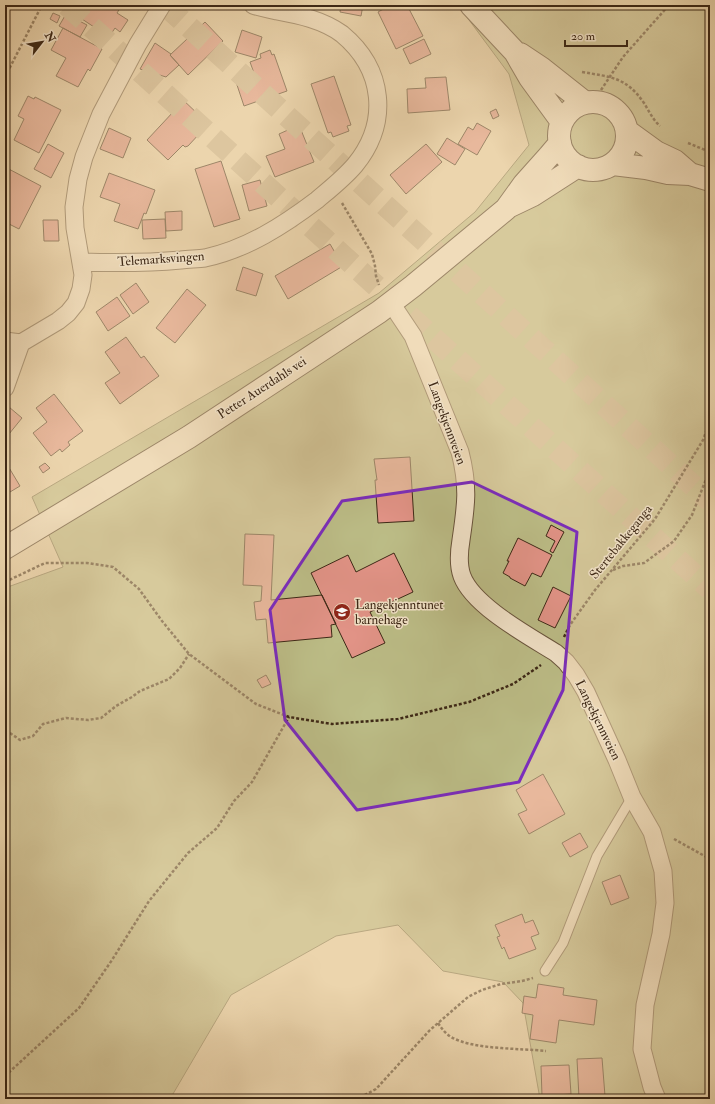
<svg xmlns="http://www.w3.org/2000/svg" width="715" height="1104" viewBox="0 0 715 1104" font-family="'IM FELL Double Pica',serif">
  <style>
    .green { fill: #bcbd87; stroke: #7c724e }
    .building { fill: #e39488; stroke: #3d2816 }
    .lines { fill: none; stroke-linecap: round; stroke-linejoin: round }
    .highway-tunnel { stroke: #c9b38f; stroke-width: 22; stroke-dasharray: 22 11; stroke-linecap: butt }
    .lane-casing { stroke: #69543c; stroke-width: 11 }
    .street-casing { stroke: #69543c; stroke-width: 19 }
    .secondary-casing { stroke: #3d2816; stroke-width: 24 }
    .path { stroke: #3d2816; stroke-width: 2.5; stroke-dasharray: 3 2; stroke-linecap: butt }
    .lane { stroke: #f3e4ca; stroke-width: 9 }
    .street { stroke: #f3e4ca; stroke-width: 17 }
    .secondary { stroke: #f3e4ca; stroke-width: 22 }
    .marked { fill: none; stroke: #7b2cbf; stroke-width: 3; stroke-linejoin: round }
    .labels { text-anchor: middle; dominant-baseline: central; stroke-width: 3; stroke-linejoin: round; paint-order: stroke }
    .street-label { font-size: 13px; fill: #3d2816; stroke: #f3e4ca }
    .poi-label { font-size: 13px; fill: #3d2816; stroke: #f3e4ca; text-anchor: start }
  </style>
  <rect width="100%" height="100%" fill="#ecd6ad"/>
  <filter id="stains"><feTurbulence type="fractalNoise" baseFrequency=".005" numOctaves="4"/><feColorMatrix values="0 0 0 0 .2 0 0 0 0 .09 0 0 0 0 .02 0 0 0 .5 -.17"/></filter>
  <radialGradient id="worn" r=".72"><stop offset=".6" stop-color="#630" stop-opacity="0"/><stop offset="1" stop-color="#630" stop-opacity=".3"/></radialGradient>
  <path class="green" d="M458,5H710V1099H540L523,1003L503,982L443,971L398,925L336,936L231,995L170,1099H5V588L63,567L32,497L379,293L475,212L529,145L509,74Z"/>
  <path class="building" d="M89,5H122L117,13L128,20L120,32L115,28L109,37L82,19L89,9L87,8Z
    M341,5H363L361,16L340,12Z
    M391,5H407L423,36L396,49L378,12Z
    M53,13L60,16L57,23L50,19Z
    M66,14L87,25L80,37L59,26Z
    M205,22L223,41L188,75L170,55Z
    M63,28L102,49L90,71L88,69L78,87L56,76L66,58L51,50Z
    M242,30L262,37L256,58L235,52Z
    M424,39L431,54L410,64L403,49Z
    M155,43L171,54L170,55L179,65L166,77L140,69Z
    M270,50L272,55L274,54L287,91L244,106L235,79L254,73L250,62L261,58L260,54Z
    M334,76L351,125L347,126L349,131L333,137L331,132L328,133L311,84Z
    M446,77L450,110L408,113L407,89L426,88L425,78Z
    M28,96L34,99L35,97L61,110L39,153L14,140L24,119L18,116Z
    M180,97L201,117L194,125L201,132L188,146L185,147L183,145L168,160L147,140L174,111L170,107Z
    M496,109L499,116L493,119L490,112Z
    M477,123L491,131L477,155L458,144L468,127L473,130Z
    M299,125L314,162L275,177L266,156L285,149L279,134Z
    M109,128L131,138L123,158L100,149Z
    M447,138L465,149L455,165L437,154Z
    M48,144L64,153L51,178L34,169Z
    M426,144L442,162L406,194L390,175Z
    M221,161L240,219L214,227L195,169Z
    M5,167L41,186L19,229L5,222V200L6,197H5Z
    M109,173L155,190L146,214L144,213L138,229L114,221L120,204L100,197Z
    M260,180L267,206L249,211L242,185Z
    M182,211V230L166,231L165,212Z
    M165,219L166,238L143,239L142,220Z
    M43,220H58L59,241H44Z
    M330,244L343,266L288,299L275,276Z
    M243,267L263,274L256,296L236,290Z
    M136,283L149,302L133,314L120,295Z
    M187,289L206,305L175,343L156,328Z
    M117,297L130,316L108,331L96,312Z
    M126,337L141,358L144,356L159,376L120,404L105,383L120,373L105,352Z
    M54,394L83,431L68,442L70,445L62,452L60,449L51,456L33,433L47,422L36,408Z
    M9,407L22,418L9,434L5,430V412Z
    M410,457L414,521L378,523L375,480H377L374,459Z
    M5,461L20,486L5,495Z
    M45,463L50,468L43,473L39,467Z
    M551,525L564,532L553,553L550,551L555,541L546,536Z
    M245,534L274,535L271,600L322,595L336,624L331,625L332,637L268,643L266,619L256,620L254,602L261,601L262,586L243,585Z
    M518,538L552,555L541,577L532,573L525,586L510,578V577L503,573L509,561H507Z
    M394,553L413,592L370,612L385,643L352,658L311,573L348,555L356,572Z
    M553,587L571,596L555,628L538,620Z
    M266,675L271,684L262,688L257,680Z
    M543,774L565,814L529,834L518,814L527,810L516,790Z
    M580,833L588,847L570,857L562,843Z
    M620,875L629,898L611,905L602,882Z
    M522,914L525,923L533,920L539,934L531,937L536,949L509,959L504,947L502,949L497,937L500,936L495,925Z
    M538,984L564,988L563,995L597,1000L594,1025L559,1020L556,1043L530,1039L533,1015L522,1013L524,996L536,998Z
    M602,1058L605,1096L579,1098L577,1059Z
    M569,1065L571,1094L542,1096L541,1066Z"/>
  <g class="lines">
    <path class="highway-tunnel" d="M67,5L710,589
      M165,5L710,501"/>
    <g class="lane-casing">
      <path id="lane" d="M545,971L563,943L597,856L632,797"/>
    </g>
    <g class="street-casing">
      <path id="street" d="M82,262C115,263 148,263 181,260C189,259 198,259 205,258C247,249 284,225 317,200C330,189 344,178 355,165C390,122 384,69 342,34C323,20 299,15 277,11C269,9 261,8 253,5
        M391,303L413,336L460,452C469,487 466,506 461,540C459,552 458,565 462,576C473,606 529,636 556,653L566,662L576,675L586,692L617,760L632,797L652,832L663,871L665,903L661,934L645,1005L642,1049L652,1087L657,1099
        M5,341L21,343L58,321L68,313L76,303L81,289L83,275L75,228L74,207L78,179L84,157L101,114L138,44L162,5
        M5,388L21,343"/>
    </g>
    <g class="secondary-casing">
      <path id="secondary" d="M471,5L515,52L530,78L562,122
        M520,54L541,68L584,102
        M559 136a34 34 0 1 1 68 0a34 34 0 1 1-68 0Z
        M627,131L656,152L675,161L690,174
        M613,164L646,168L668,173L690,174L710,180
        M510,206L533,195L578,166
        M5,548L189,437L379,312L413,286L506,209L524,184L549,156L560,143"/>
    </g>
    <path class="path" d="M582,72C611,77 626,77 644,103C649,111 653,120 660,126
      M5,77L42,5
      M601,90L623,57L669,5
      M688,143L710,152
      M342,203L372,254L375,266L376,276L379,285
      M613,570L623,566L644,563L674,541L692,515L710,469
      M5,582L45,563H87L113,567L139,589L162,621L189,654L256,704L289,717L332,724L398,719L469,702L513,684L541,665
      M564,637L570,625L595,590L655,519L703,440L710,421
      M5,733H10L20,740L33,736L43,724L66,718L88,720L101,718L116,706L132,697L140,691L169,679L180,668L189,654
      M674,839L710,859
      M438,1023C442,1029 445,1033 451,1037C474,1050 519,1048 546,1051
      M5,1076L79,1008L112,960L149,901L188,853L217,828L234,801L252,782L289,717
      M340,1099L363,1096L376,1089L430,1030L468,997L482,990L501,984L522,981L533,978"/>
    <use href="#lane" class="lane"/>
    <use href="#street" class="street"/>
    <use href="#secondary" class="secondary"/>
  </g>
  <path d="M0 0H715V1104H0ZM472,482L577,532L563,690L519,782L357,810L285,720L270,610L342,501Z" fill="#ecd6ad" fill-opacity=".55" fill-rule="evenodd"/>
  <path class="marked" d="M472,482L577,532L563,690L519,782L357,810L285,720L270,610L342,501Z"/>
  <defs>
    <g id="school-disc" transform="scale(0.9)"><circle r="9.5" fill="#8f2418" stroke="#f3e4ca"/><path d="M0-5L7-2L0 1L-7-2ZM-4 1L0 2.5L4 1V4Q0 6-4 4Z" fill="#fff"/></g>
  </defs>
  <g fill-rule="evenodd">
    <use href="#school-disc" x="342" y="612"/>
  </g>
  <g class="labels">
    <g class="street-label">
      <text transform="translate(161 259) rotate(-4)">Telemarksvingen</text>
      <text transform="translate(262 388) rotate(-33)">Petter Auerdahls vei</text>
      <text transform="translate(447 423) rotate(70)">Langekjennveien</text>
      <text transform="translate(621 542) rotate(-51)">Stertebakkeganga</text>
      <text transform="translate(598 720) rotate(64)">Langekjennveien</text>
    </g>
    <g class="poi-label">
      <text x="355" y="605">Langekjenntunet<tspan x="355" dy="15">barnehage</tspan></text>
    </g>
  </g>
  <rect width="715" height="1104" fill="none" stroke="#ecd6ad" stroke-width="20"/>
  <rect x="6" y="6" width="703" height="1092" fill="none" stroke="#3d2816" stroke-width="2"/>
  <rect x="10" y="10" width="695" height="1084" fill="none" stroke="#3d2816"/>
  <g transform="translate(42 42) rotate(59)" stroke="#f3e4ca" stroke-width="3" paint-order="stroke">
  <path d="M0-3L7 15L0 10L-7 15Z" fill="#3d2816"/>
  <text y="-6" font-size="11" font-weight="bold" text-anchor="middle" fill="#3d2816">N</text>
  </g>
  <path d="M565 40v6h62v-6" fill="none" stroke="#3d2816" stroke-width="2"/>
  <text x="571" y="40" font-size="12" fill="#3d2816" stroke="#f3e4ca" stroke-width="3" paint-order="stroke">20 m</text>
  <rect width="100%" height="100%" filter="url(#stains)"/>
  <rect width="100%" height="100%" fill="url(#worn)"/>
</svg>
